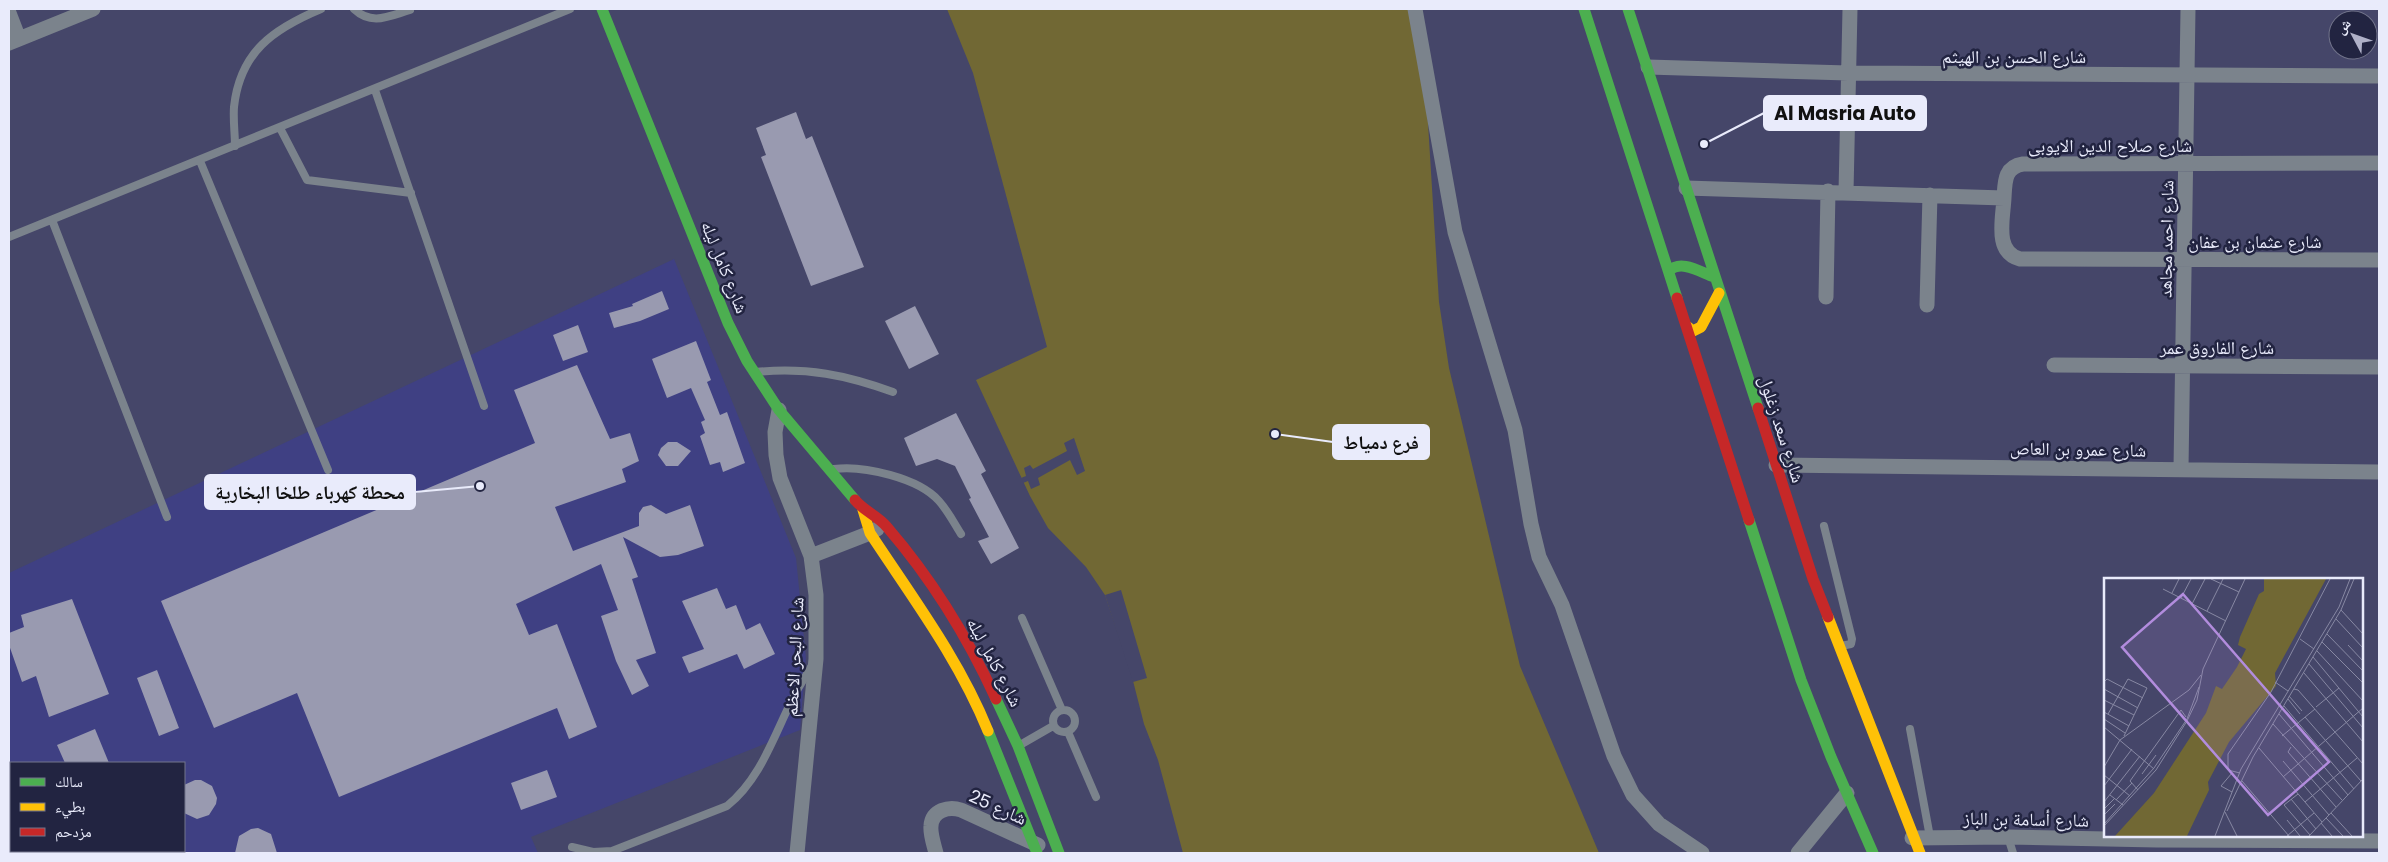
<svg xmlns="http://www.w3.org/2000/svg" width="2388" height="862" viewBox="0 0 2388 862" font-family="Poppins,'Noto Naskh Arabic',sans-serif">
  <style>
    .built { fill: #3f4083; fill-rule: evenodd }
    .water { fill: #716834 }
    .pier { fill: #454669 }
    .building { fill: #999ab0 }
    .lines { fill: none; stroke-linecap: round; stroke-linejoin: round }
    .lane { stroke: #7b838c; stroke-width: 8 }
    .street { stroke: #7b838c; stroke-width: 15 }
    .fast { stroke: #4caf50; stroke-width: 11 }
    .slow { stroke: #ffc107; stroke-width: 11 }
    .jam { stroke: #c62828; stroke-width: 11 }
    .labels { text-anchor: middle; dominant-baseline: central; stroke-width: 5; stroke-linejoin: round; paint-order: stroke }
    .street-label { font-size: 18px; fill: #e9ebfb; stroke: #222441 }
    .inset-road { fill: none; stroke: #8788a3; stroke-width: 1 }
    .view { fill: #b28cdd; fill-opacity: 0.15; stroke: #b28cdd; stroke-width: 2.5 }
    .inset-edge { fill: none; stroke: #e9ebfb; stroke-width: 2.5 }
    .leader { fill: none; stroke: #e9ebfb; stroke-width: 2 }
    .callout-dot { fill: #e9ebfb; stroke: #222441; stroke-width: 2 }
    .callout { fill: #e9ebfb; stroke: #e9ebfb; stroke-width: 2 }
    .callout-label { font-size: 19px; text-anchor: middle; font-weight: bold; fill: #111 }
  </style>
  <rect width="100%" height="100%" fill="#454669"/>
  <path class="built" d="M674,259L796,558L806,658L800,730L531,837L538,853H9V573ZM11,763H184V851H11Z"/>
  <path class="water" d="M947,9H1421L1439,302L1449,368L1520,666L1599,853H1183L1158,760L1144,724L1130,669L1105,595L1086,567L1048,528L1030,496L976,380L1047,347L973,73Z"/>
  <path class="pier" d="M1074,438L1085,471L1077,475L1070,460L1038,478L1040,485L1031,489L1028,481L1023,483L1021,478L1026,476L1024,468L1030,465L1033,469L1067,451L1064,443Z
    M1121,590L1147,678L1133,682L1105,595Z"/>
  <path class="building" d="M796,112L806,139L812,136L864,267L811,286L761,157L766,155L756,128Z
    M662,291L669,309L640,321L614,328L609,313L633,306L632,304Z
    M915,306L939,354L909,369L885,321Z
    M578,325L588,352L563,361L553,335Z
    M696,341L711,380L707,382L720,415L727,412L745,463L723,472L720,462L710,465L700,436L705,433L701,422L705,420L691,388L667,398L652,359Z
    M577,365L610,439L630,433L639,461L622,469L626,482L555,507L573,551L639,526V513L643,507L651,505L666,514L690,505L704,546L678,555L660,557L623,537L638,577L632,579L656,653L636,660L649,686L632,695L616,661L601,616L618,610L601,564L516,604L529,635L557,624L597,727L569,739L557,708L339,797L297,693L214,728L161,601L535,443L514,390Z
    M956,413L986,471L981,474L1019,548L991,564L978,541L989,537L969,499L971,498L955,466L937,459L916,466L904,438Z
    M668,442H677L691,451L678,466H666L658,455L661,448Z
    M717,588L726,609L736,605L746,630L760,623L775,654L744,669L737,654L689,673L682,657L704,649L682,601Z
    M72,599L109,694L49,717L36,676L22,682L9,645V633L24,627L21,615Z
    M157,670L179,728L159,736L137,678Z
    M95,729L109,763H65L57,745Z
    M547,770L557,797L521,810L511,783Z
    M195,780H201L212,786L217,798L216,804L209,815L197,819L184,813V785Z
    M258,828L271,834L277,853H235L239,836L251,829Z"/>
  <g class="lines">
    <path class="lane" d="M354,9C372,26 389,16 410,10
      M375,90L484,406
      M280,128L307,180L411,193
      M235,146C235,134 233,120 234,107C240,52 273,29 321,9
      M200,161L328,470
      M52,220L167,517
      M9,237L570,9
      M756,372C807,367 846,375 893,392
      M834,469C863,465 919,478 939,501C948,511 954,523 961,534
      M1824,526L1852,639L1851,644L1841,646
      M1022,618L1062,710
      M1053 721a11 11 0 1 1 22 0a11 11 0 1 1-22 0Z
      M1910,729L1930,837
      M1068,732L1096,797
      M1020,745L1053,726
      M2008,837L2013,853
      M572,847L593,852L612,851L727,806C762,778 775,732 795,694C800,685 806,676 811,667"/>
    <path class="street" d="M1415,9L1455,232L1515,430L1531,524L1539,557L1562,605L1614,756L1633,795L1659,824L1702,853
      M9,13L19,39
      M9,43L93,9
      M1648,67L1848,73L2379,76
      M1686,188L2004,198C2005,182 2004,167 2023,164L2379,163
      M1846,192L1850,9
      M2004,198C2003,219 1994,252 2020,259L2379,260
      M1826,297L1828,191
      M1927,305L1930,195
      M2054,365L2379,367
      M779,410L775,432L776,455L780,478L811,556L816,595V659L797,853
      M1776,465L2379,472
      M2181,469L2188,9
      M811,556L870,533L877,529
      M1912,838L2008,837L2157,840L2379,841
      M936,853C934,845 930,834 931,826C932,810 949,806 961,810L1038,845
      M1798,853L1847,793"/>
    <path class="fast" d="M602,9L728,323L747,361L779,410L855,500
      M1584,9L1677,298
      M1628,9L1758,408
      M1669,271C1681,259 1700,272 1714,277
      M1749,520L1801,680L1831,757L1873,853
      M996,699L1018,746L1059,853
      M988,731L1037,853"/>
    <path class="slow" d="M1688,327L1693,331L1701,327L1719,293
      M863,510L870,533C912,597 959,659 988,731
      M1828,617L1920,853"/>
    <path class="jam" d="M1677,298L1749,520
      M1758,408L1813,579L1828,617
      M855,500C864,511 878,516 887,527C931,578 968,638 996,699"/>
  </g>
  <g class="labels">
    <g class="street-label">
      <text x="2014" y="56">شارع الحسن بن الهيثم</text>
      <text x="2110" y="145">شارع صلاح الدين الايوبى</text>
      <text transform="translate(2166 239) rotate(-89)">شارع احمد مجاهد</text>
      <text x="2255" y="241">شارع عثمان بن عفان</text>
      <text transform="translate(725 267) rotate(68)">شارع كامل ليله</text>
      <text x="2217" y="347">شارع الفاروق عمر</text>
      <text transform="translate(1782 429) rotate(72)">شارع سعد زغلول</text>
      <text transform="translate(2078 449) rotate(1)">شارع عمرو بن العاص</text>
      <text transform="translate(794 657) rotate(-87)">شارع البحر الاعظم</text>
      <text transform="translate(995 662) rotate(62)">شارع كامل ليله</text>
      <text transform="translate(998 807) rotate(24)">شارع 25</text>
      <text transform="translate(2026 819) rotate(1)">شارع أسامة بن الباز</text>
    </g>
  </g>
  <g transform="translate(2104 578)">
    <rect width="259" height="259" fill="#454669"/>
    <path d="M160,1H222L171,95L172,108L125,164L104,204L105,212L83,258H11L50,215L102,135L112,108L118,111L133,89L142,71L134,67L136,59L155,16L160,13Z" fill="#716834"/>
    <path class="inset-road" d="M107,1L135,14M59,11L122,43M68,15L75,1M77,20L87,1M88,26L101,1M237,32L259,56M103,33L119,1M232,41L259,70M223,56L259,93M196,61L210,71M218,64L259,105M244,67L259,83M213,73L259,123M209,79L259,139M205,86L259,150M200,95L259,164M0,104L3,101L39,120M171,104L184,113M0,111L34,130M190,111L194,112L259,186M185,118L198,133M184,121L196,136M0,122L30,137M180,128L250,211M212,129L235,110M0,134L25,148M4,136L24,101L43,110L20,158M175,136L244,217M201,139L257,203M0,141L21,155M169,146L238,222M0,149L50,191M178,158L211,131M187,169L184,174L232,229M155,170L218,244M179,183L225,237M0,189L16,162L85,112L97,97M136,195L124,192V176L167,114L226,1M38,196L52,177M0,197L26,218M179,199L259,130M138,203L185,258M0,208L28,171M34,212L26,203L77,132L82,139M128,214L117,208L128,195M194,216L180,227L206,257M6,217L19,227M187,221L212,251M12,222L28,205M0,224L36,178M201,224L253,180M0,231L11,220M123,233L149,179L237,32L250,1M121,234L133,258M227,235L248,258M0,237L11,226M222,240L239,258M183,242L196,258M1,245L50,190L83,141L95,109M217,245L228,258M0,248L52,192L83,143L93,122L99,91L141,1M111,258L137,191L235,29L246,1M183,258L210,235M205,258L259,201"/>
    <path class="view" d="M79,16L225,184L164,237L18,69Z"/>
    <rect width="259" height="259" class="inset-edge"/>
  </g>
  <path class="leader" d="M1704 144L1764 113M1275 434L1333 442M480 486L415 492"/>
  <g class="callout-dot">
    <circle cx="1704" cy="144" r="5"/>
    <circle cx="1275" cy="434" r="5"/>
    <circle cx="480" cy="486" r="5"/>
  </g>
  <g class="callout">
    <rect x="1764" y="96" width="162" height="34" rx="5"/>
    <rect x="1333" y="425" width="96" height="34" rx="5"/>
    <rect x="205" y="475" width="210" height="34" rx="5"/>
  </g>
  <g class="callout-label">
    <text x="1845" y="120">Al Masria Auto</text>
    <text x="1381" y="449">فرع دمياط</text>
    <text x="310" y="499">محطة كهرباء طلخا البخارية</text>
  </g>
  <rect width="2388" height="862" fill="none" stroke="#e9ebfb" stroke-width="20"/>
  <rect x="10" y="762" width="175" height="90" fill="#222441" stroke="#72748b"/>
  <rect x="20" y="778" width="25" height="8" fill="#4caf50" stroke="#72748b"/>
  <text x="55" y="787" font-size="15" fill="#e9ebfb">سالك</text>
  <rect x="20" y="803" width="25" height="8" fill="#ffc107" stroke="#72748b"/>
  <text x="55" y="812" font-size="15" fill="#e9ebfb">بطيء</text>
  <rect x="20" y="828" width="25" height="8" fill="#c62828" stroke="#72748b"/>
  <text x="55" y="837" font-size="15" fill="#e9ebfb">مزدحم</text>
  <g transform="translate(2353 35) rotate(311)"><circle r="24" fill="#222441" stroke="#72748b"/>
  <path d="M0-4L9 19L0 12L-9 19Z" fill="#b0b1c8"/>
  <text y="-8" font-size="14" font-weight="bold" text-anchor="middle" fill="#e9ebfb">ش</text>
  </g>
</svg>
